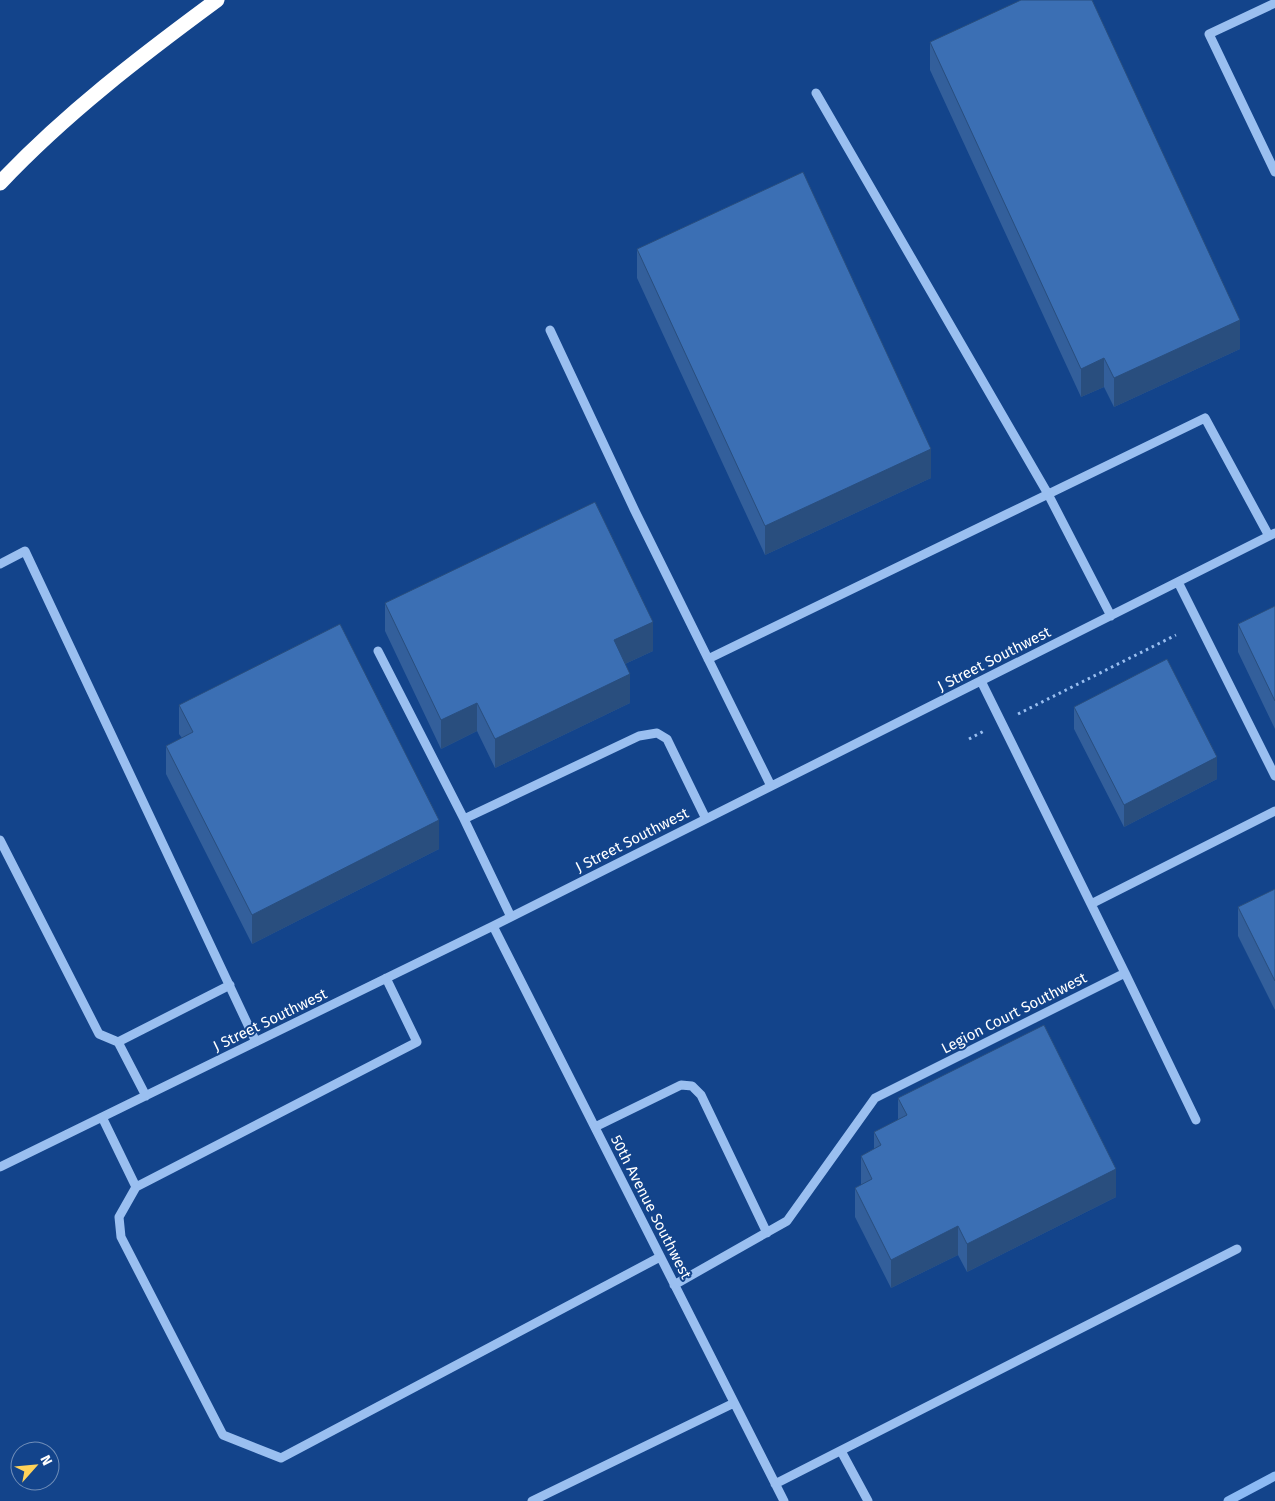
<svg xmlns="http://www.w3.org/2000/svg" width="1275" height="1501" viewBox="0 0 1275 1501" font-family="'Fira Sans',sans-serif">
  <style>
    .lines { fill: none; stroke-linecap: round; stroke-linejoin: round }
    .stream { stroke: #8cbaf4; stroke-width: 9 }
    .path { stroke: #9abff0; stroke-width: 3; stroke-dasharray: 2.5 4; stroke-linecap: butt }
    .minor { stroke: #9abff0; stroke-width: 9 }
    .highway { stroke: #fff; stroke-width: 15 }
    .wall { fill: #335f9b }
    .shaded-wall { fill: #294e7e }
    .building { fill: #3b6fb4; stroke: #294e7e }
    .labels { text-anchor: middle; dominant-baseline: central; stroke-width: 4; stroke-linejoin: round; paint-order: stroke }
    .street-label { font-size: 15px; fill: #fff; stroke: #13448b }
  </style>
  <rect width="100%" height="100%" fill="#13448b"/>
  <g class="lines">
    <path class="stream" d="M1228,1501L1275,1476"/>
    <path class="path" d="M1018,714L1176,635
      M969,739L984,731"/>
    <path class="minor" d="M1275,3L1209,34L1275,172
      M816,93L1048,494L1111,616
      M550,330L634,509L771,786
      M0,564L25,551L256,1042
      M1178,582L1275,776
      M378,651L464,819
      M708,659L1205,418L1269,536
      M0,840L99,1034L118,1042L146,1096
      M1091,904L1275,811
      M511,917L464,819L639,736L657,733L667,739L706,819
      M493,926L784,1501
      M1125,973L1196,1120
      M118,1042L230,985
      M102,1117L136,1187L417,1042L386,978
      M595,1127L681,1085L692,1086L701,1095L767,1233
      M0,1167L493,926L1275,533
      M136,1187L119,1217L121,1237L223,1435L281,1458L660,1257
      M674,1285L787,1221L875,1098L1125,973L981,681
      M841,1451L868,1501
      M775,1484L1237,1249
      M532,1501L734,1403"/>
    <path class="highway" d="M0,183C65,114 141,56 217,0"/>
  </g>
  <path class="wall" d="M930,42L1240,349L1114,407L1104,387L1081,397L930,70Z
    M637,249L931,478L765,555L637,278Z
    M385,603L653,651L625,664L630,703L495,768L477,731L441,749L385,631Z
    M1275,606V729L1238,652V624Z
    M179,705L439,849L252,944L166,774V746L182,738L179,734Z
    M1074,707L1217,779L1124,827L1074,729Z
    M1275,889V1010L1238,936V907Z
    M898,1098L1116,1197L967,1272L958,1255L891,1288L855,1217V1188L861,1185V1156L874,1149V1132L898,1120Z"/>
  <path class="shaded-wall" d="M1240,320V349L1114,407V378Z
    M1104,358V387L1081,397V369Z
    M931,449V478L765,555V526Z
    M653,622V651L614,669V640Z
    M630,674V703L495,768V739Z
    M477,703V731L441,749V720Z
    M1217,757V779L1124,827V805Z
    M439,820V849L252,944V915Z
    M1116,1169V1197L967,1272V1244Z
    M958,1226V1255L891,1288V1260Z"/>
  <path class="building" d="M1021,0H1092L1240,320L1114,378L1104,358L1081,369L930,42Z
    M803,172L931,449L765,526L637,249Z
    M595,502L653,622L614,640L630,674L495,739L477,703L441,720L385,603Z
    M1275,606V701L1238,624Z
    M340,624L439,820L252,915L166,746L193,732L179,705Z
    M1167,659L1217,757L1124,805L1074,707Z
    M1275,889V981L1238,907Z
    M1044,1025L1116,1169L967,1244L958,1226L891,1260L855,1188L872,1179L861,1156L881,1145L874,1132L907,1115L898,1098Z"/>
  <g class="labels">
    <g class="street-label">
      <text transform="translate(994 659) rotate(-27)">J Street Southwest</text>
      <text transform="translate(632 840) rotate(-27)">J Street Southwest</text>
      <text transform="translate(1014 1013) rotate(-27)">Legion Court Southwest</text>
      <text transform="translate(270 1020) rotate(-26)">J Street Southwest</text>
      <text transform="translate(651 1207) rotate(63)">50th Avenue Southwest</text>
    </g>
  </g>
  <g transform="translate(35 1466) rotate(63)"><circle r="24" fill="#13448b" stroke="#718fb9"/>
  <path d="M0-4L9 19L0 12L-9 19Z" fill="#ffd359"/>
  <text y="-8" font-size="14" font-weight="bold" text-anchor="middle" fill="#ffffff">N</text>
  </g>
</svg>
